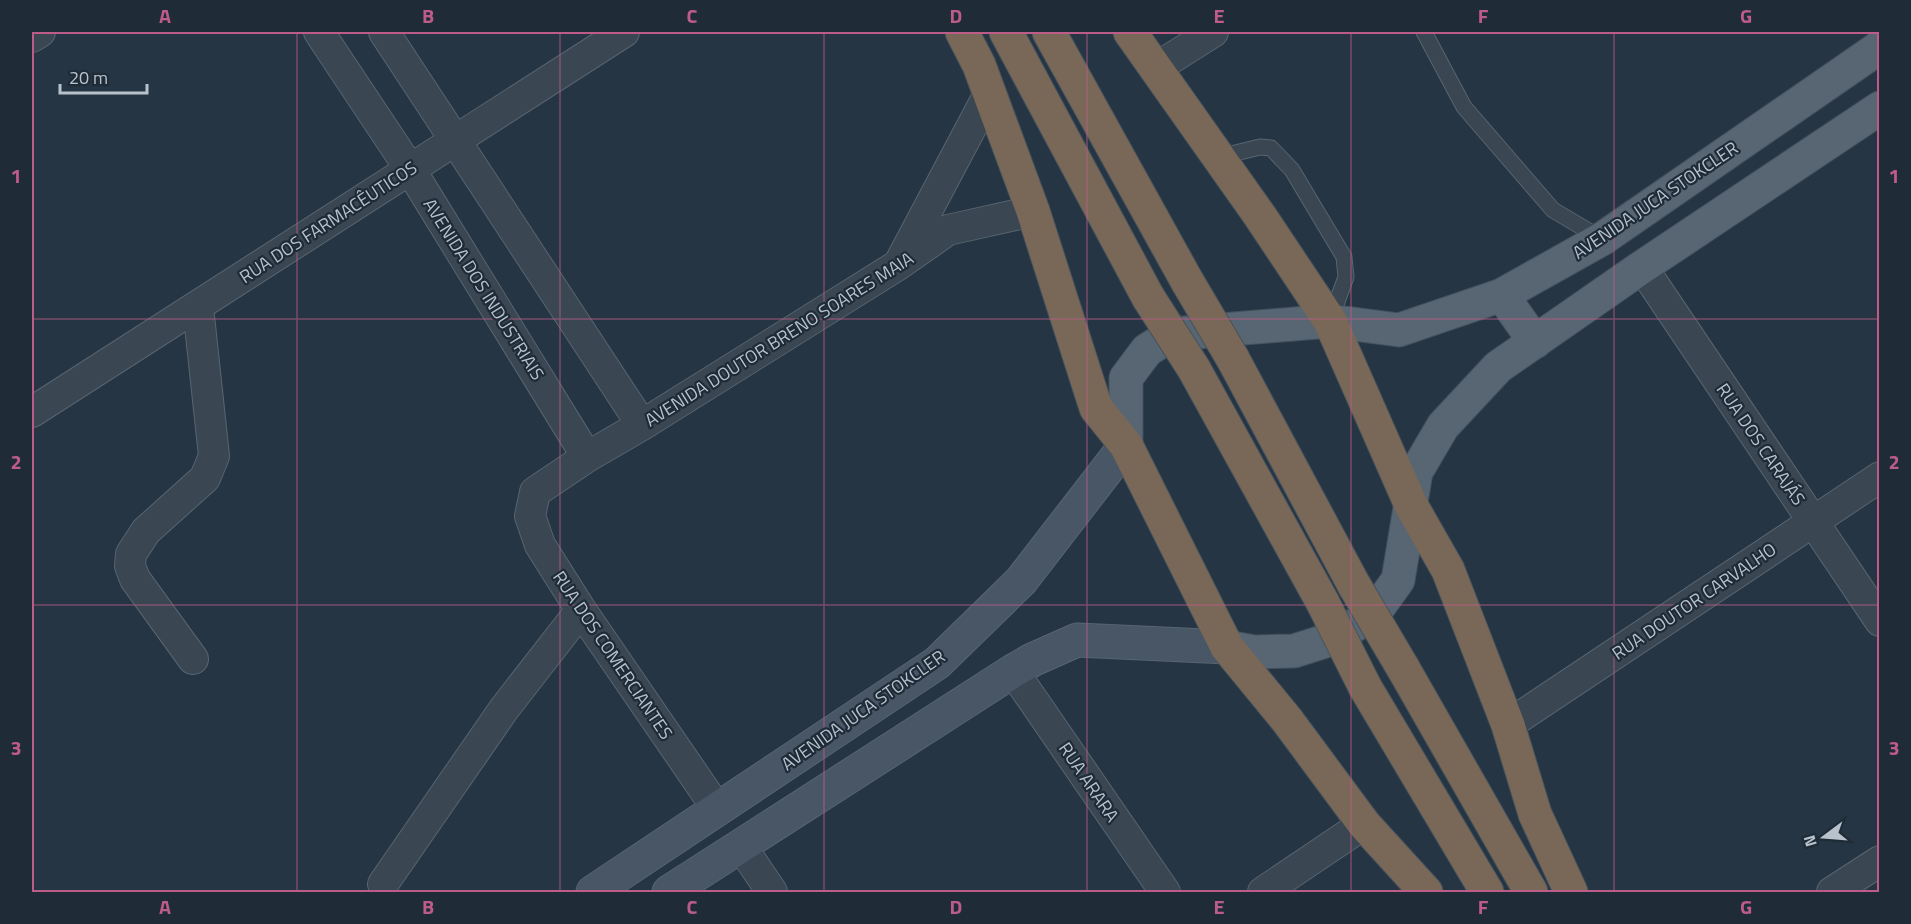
<svg xmlns="http://www.w3.org/2000/svg" width="1911" height="924" viewBox="0 0 1911 924" font-family="'Titillium Web',sans-serif">
  <style>
    .lines { fill: none; stroke-linecap: round; stroke-linejoin: round }
    .lane-casing { stroke: #586570; stroke-width: 17 }
    .street-casing { stroke: #586570; stroke-width: 32 }
    .secondary-casing { stroke: #586570; stroke-width: 35 }
    .primary-casing { stroke: #44505c; stroke-width: 35 }
    .highway-casing { stroke: #45525d; stroke-width: 35 }
    .lane { stroke: #3a4753; stroke-width: 15 }
    .street { stroke: #3a4753; stroke-width: 30 }
    .secondary { stroke: #485666; stroke-width: 33 }
    .primary { stroke: #586673; stroke-width: 33 }
    .highway { stroke: #796857; stroke-width: 33 }
    .highway-bridge-casing { stroke: #45525d; stroke-width: 35; stroke-linecap: butt }
    .highway-bridge { stroke: #796857; stroke-width: 33 }
    .grid { fill: none; stroke: #be5c89; stroke-width: 1.5; stroke-opacity: 0.55 }
    .labels { text-anchor: middle; dominant-baseline: central; stroke-width: 4.5; stroke-linejoin: round; paint-order: stroke }
    .street-label { font-size: 18px; fill: #b7c2cd; stroke: #1f2c38 }
    .neatline { fill: none; stroke: #be5c89; stroke-width: 2 }
    .grid-label { font-size: 20px; text-anchor: middle; font-weight: bold; fill: #be5c89 }
  </style>
  <rect width="100%" height="100%" fill="#253543"/>
  <g class="lines">
    <g class="lane-casing">
      <path id="lane" d="M1424,32L1464,107L1553,210L1602,239
        M1219,157L1260,147L1271,148L1292,170L1344,257L1346,277L1330,321"/>
    </g>
    <g class="street-casing">
      <path id="street" d="M319,32L410,169L587,457
        M384,32L642,425
        M32,37L40,32
        M1156,68L1213,32
        M901,260L990,92
        M1642,267L1880,621
        M32,412L624,32
        M193,659L135,579L130,566L131,554L146,531L205,478L214,456L198,307
        M1013,671L1165,892
        M1508,725L1880,477
        M718,810L581,610L540,545L530,516L535,492L587,457L642,425L898,265L948,230L1033,211
        M741,846L772,892
        M383,884L504,709L581,610
        M1263,892L1364,824
        M1832,892L1880,861"/>
    </g>
    <g class="secondary-casing">
      <path id="secondary" d="M593,892L937,663L1021,581L1126,445
        M669,892L1013,671L1032,660L1077,640L1227,647"/>
    </g>
    <g class="primary-casing">
      <path id="primary" d="M1502,295L1535,342
        M1126,445V378L1147,350L1173,334L1330,321L1399,330L1502,295L1602,239L1880,47
        M1227,647L1254,652L1294,651L1335,638L1375,612L1398,580L1416,472L1443,426L1498,367L1642,267L1880,108"/>
    </g>
    <g class="highway-casing">
      <path id="highway" d="M962,32L979,65L1033,211L1096,408L1126,445L1227,647L1287,720L1364,824L1426,892
        M1006,32L1148,297
        M1049,32L1187,281
        M1130,32L1260,216L1330,321L1411,505L1448,570L1508,725L1535,814L1571,892
        M1233,359L1354,585
        M1194,369L1323,603
        M1403,668L1531,892
        M1365,687L1487,892"/>
    </g>
    <use href="#lane" class="lane"/>
    <use href="#street" class="street"/>
    <use href="#secondary" class="secondary"/>
    <use href="#primary" class="primary"/>
    <use href="#highway" class="highway"/>
    <g class="highway-bridge-casing">
      <path id="highway-bridge" d="M1187,281L1233,359
        M1148,297L1194,369
        M1354,585L1403,668
        M1323,603L1365,687"/>
    </g>
    <use href="#highway-bridge" class="highway-bridge"/>
  </g>
  <path class="grid" d="M297,32V892M560,32V892M824,32V892M1087,32V892M1351,32V892M1614,32V892M32,319H1880M32,605H1880"/>
  <g class="labels">
    <g class="street-label">
      <text transform="translate(1655 200) rotate(-34)">AVENIDA JUCA STOKCLER</text>
      <text transform="translate(328 222) rotate(-33)">RUA DOS FARMACÊUTICOS</text>
      <text transform="translate(484 289) rotate(58)">AVENIDA DOS INDUSTRIAIS</text>
      <text transform="translate(779 339) rotate(-32)">AVENIDA DOUTOR BRENO SOARES MAIA</text>
      <text transform="translate(1761 444) rotate(56)">RUA DOS CARAJÁS</text>
      <text transform="translate(1694 601) rotate(-34)">RUA DOUTOR CARVALHO</text>
      <text transform="translate(613 655) rotate(56)">RUA DOS COMERCIANTES</text>
      <text transform="translate(863 710) rotate(-35)">AVENIDA JUCA STOKCLER</text>
      <text transform="translate(1089 782) rotate(56)">RUA ARARA</text>
    </g>
  </g>
  <rect width="1911" height="924" fill="none" stroke="#1f2c38" stroke-width="66"/>
  <g transform="translate(1824 837) rotate(254)" stroke="#1f2c38" stroke-width="4.5" paint-order="stroke">
  <path d="M0-4.5L10 22L0 15L-10 22Z" fill="#b7c2cd"/>
  <text y="-9" font-size="16" font-weight="bold" text-anchor="middle" fill="#b7c2cd">N</text>
  </g>
  <path d="M60 84v9h87v-9" fill="none" stroke="#b7c2cd" stroke-width="3"/>
  <text x="69" y="84" font-size="18" fill="#b7c2cd" stroke="#1f2c38" stroke-width="4.5" paint-order="stroke">20 m</text>
  <rect x="33" y="33" width="1845" height="858" class="neatline"/>
  <g class="grid-label">
    <text x="165" y="23">A</text>
    <text x="428" y="23">B</text>
    <text x="692" y="23">C</text>
    <text x="956" y="23">D</text>
    <text x="1219" y="23">E</text>
    <text x="1483" y="23">F</text>
    <text x="1746" y="23">G</text>
    <text x="16" y="183">1</text>
    <text x="1894" y="183">1</text>
    <text x="16" y="469">2</text>
    <text x="1894" y="469">2</text>
    <text x="16" y="755">3</text>
    <text x="1894" y="755">3</text>
    <text x="165" y="914">A</text>
    <text x="428" y="914">B</text>
    <text x="692" y="914">C</text>
    <text x="956" y="914">D</text>
    <text x="1219" y="914">E</text>
    <text x="1483" y="914">F</text>
    <text x="1746" y="914">G</text>
  </g>
</svg>
